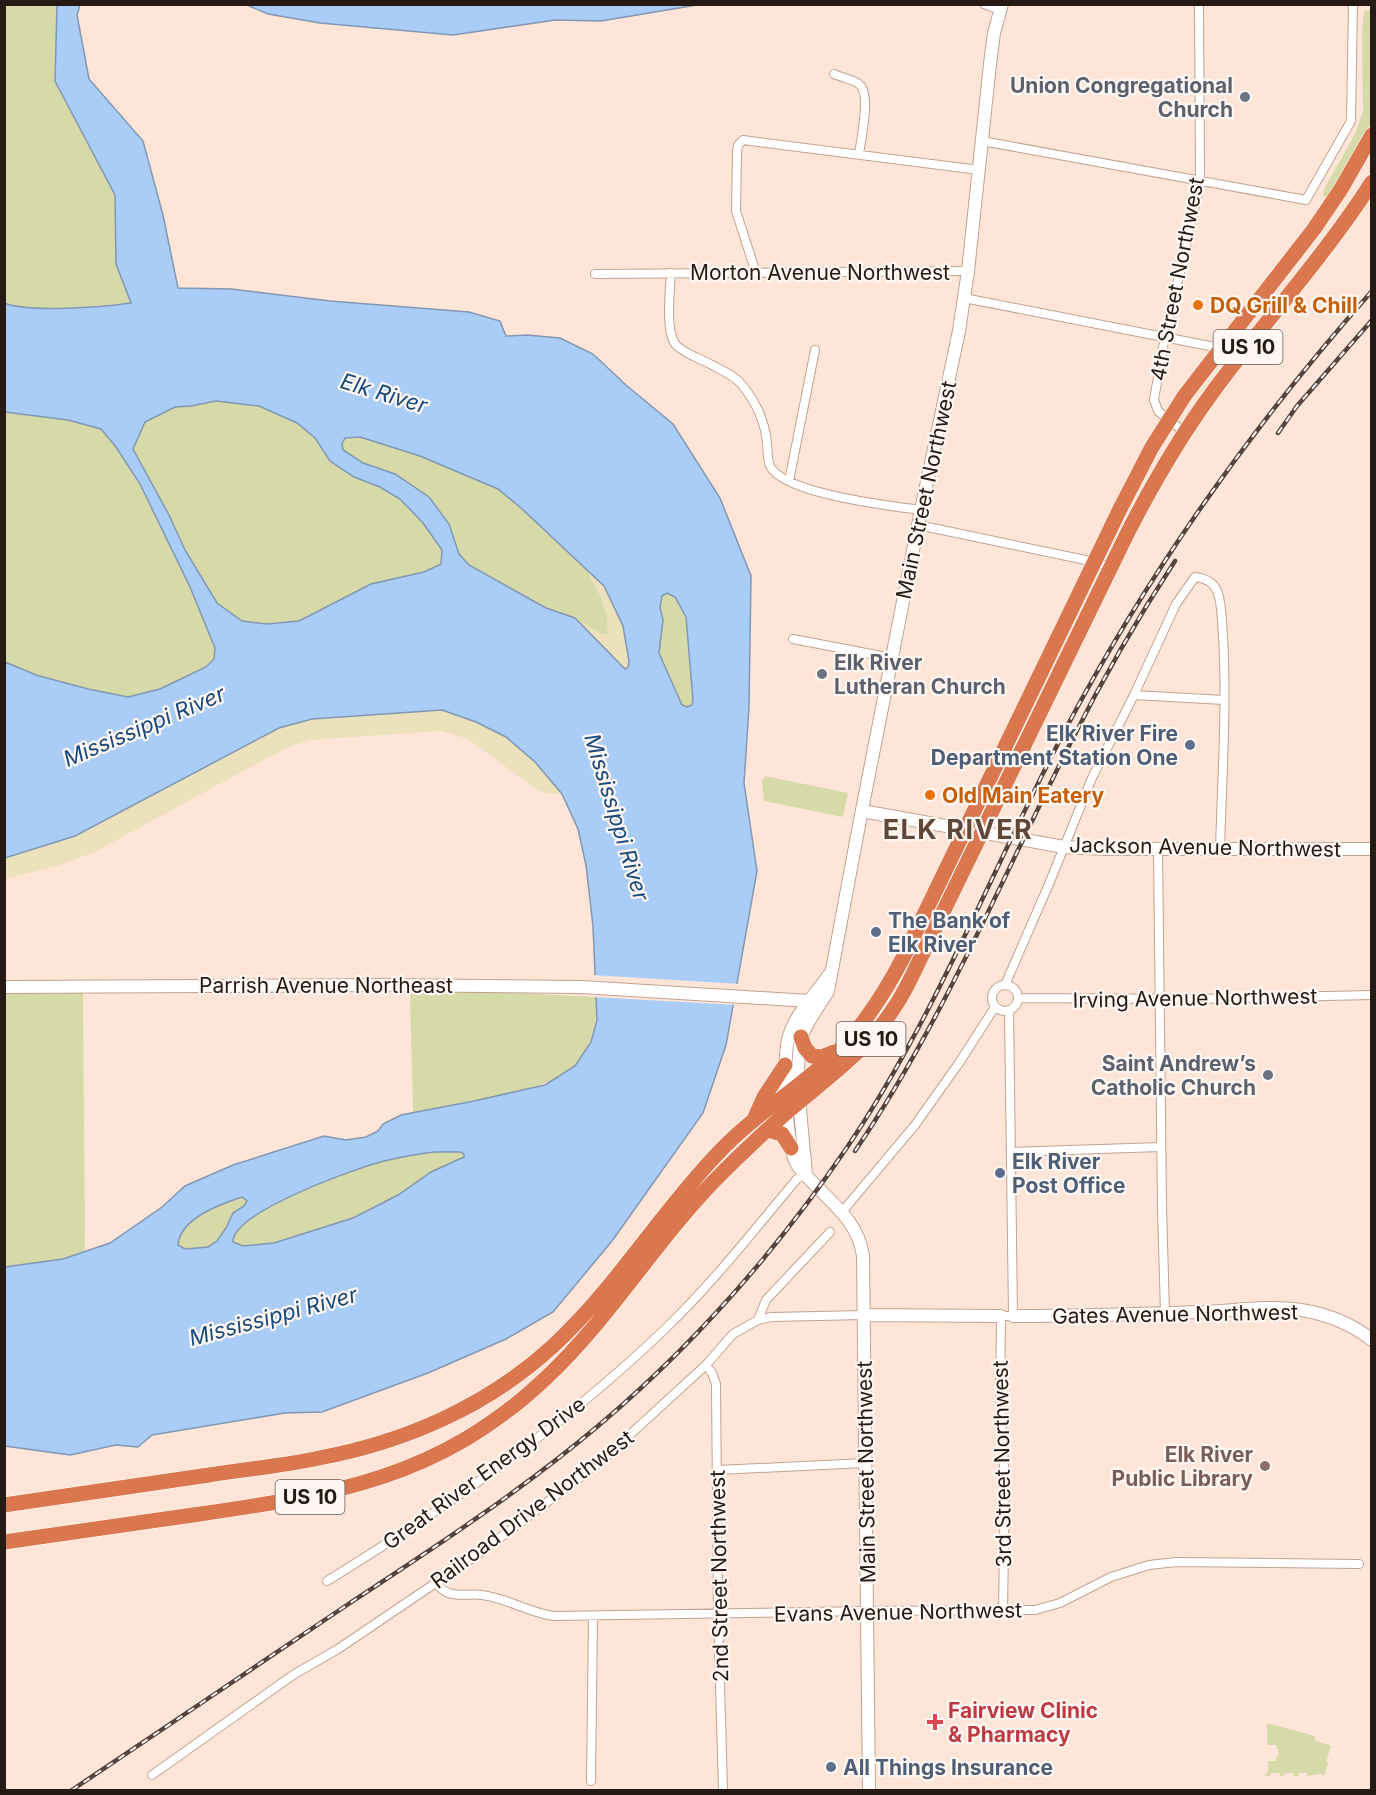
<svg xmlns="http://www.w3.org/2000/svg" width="1376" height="1795" viewBox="0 0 1376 1795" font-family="Inter,sans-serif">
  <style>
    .green { fill: #d6daa8 }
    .sand { fill: #ebe2bc }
    .water { fill: #a9cdf7; stroke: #8197b3; stroke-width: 1.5; fill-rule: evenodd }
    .pier { fill: #ffe5d7 }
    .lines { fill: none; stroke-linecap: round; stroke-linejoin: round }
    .street-casing { stroke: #c0a391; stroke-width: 10 }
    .secondary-casing { stroke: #c0a391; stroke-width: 14 }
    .highway-casing { stroke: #fff; stroke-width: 16 }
    .street { stroke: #fff; stroke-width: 8 }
    .secondary { stroke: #fff; stroke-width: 12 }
    .highway { stroke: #da774f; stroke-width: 15 }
    .rail-casing { stroke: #53443d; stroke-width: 4.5 }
    .rail { stroke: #fef7f3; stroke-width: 2; stroke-dasharray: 7; stroke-linecap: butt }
    .worship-dot { fill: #6b7280; stroke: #fef7f3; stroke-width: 2 }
    .food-dot { fill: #e8710a; stroke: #fef7f3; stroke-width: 2 }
    .service-dot { fill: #5c6f8a; stroke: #fef7f3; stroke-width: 2 }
    .education-dot { fill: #8d6e63; stroke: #fef7f3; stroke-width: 2 }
    .health-dot { fill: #e0444e; stroke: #fef7f3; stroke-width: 2 }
    .labels { text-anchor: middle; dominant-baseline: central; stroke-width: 4.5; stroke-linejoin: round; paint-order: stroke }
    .shield { fill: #fef7f3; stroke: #665c57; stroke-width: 1.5 }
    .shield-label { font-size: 20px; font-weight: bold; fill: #251a14 }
    .worship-label { font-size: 21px; font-weight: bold; fill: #5b616d; stroke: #fef7f3; text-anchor: end }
    .street-label { font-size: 21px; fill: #251a14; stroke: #fef7f3 }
    .food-label { font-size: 21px; font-weight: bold; fill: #c56008; stroke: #fef7f3; text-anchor: start }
    .service-label { font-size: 21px; font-weight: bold; fill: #4e5e75; stroke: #fef7f3; text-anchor: start }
    .education-label { font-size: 21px; font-weight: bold; fill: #785e54; stroke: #fef7f3; text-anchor: end }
    .health-label { font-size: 21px; font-weight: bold; fill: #be3a42; stroke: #fef7f3; text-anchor: start }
    .water-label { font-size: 22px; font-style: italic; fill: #184a7d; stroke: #fef7f3 }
    .district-label { font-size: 27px; font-weight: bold; letter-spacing: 1.5px; fill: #614738; stroke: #fef7f3 }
  </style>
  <rect width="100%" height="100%" fill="#ffe5d7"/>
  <path class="green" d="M4,5H75L71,90L115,176L131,303C99,305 33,314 5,303Z
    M1371,10V124L1328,198L1323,196L1324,189L1355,134L1363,111L1362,35L1364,11Z
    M216,401L259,406L297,424L315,438L330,461L354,477L380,487L400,499L423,523L442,550L441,564L424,572L371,584L299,621L267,624L242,621L217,603L185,550L169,515L133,449L145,422L175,406H191Z
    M4,412L68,420L101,429L116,447L140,484L190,587L215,648L214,659L206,667L160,689L128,697L88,689L36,675L5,662Z
    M360,437L420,456L498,488L521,508L587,570L601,597L609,621L607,634H601L575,618L546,608L469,565L459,554L449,524L396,474L363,463L343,450L342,444L345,438Z
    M667,593L675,597L686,616L693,700L692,705L687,707L682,705L659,653L663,620L660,607L662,596Z
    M765,776L848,793L843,817L764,801L762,781Z
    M83,992L85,1251L63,1259L5,1267L4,993Z
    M410,992H499L596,997C597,1023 594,1046 575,1066C550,1092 451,1105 413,1112Z
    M435,1152H460L464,1154V1157L376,1207L353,1218L274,1243L243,1246L233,1242C233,1212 357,1169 384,1161C401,1157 417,1154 435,1152Z
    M242,1197L247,1201L244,1206L233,1213L226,1228L217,1241L208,1247L185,1249L178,1245C180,1218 221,1204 242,1197Z
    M1267,1723L1315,1736L1314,1740L1331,1746L1326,1762L1328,1763L1324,1776L1322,1774L1307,1776V1773H1298V1776H1294L1293,1773H1285L1284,1776H1280V1773H1271L1270,1776H1264L1268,1771V1761H1277L1276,1759L1279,1754L1276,1745H1267Z"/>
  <path class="sand" d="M587,570C592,575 600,580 604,586C616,602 632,648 628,667L625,669L575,618L601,634H607C611,610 598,591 587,570Z
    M442,710C477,721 510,736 535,762C545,772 553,784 562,794L545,793L536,789L468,739L441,731L310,740L289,747L247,769L95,852L63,864L5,879V858L21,853L279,728L312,719Z"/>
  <path class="water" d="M57,5H80L77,15L89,79L143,141L163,215L178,288L231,289L330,301L469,312L500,321L506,336L527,335L560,338L593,354L626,385L673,424L720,498L751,576L749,707L744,783L757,871L726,1045L703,1113L612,1241L553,1312L506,1339L428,1373L322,1412L285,1413L152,1435L138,1447L116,1445L70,1455L5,1446V1267L63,1259L110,1243L162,1207L185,1186L233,1165L324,1136L346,1140L366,1137L378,1131L383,1124L401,1115L474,1101L545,1085L575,1066L591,1042L597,1020L593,926L586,865L578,829L562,794L535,762L506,737L476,722L442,710L312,719L279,728L75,836L5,858V662L36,675L88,689L128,697L160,689L206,667L214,659L215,648L190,587L140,484L116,447L101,429L68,420L5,412L4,303C30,313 102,307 131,303L116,264L115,195L55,81ZM216,401L259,406L297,423L315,438L330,461L354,477L380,487L400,499L423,523L442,550L441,564L424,572L371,584L299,621L267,624L242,621L217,603L185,550L169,515L133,449L145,422L175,407L191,406ZM360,437L420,456L498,489L521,508L604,586L623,626L629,661L628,667L625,669L575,618L546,608L469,565L459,554L449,524L429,497L395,474L363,463L343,450L342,444L345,438ZM667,593L675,597L686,617L693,700L692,705L687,707L682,705L659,653L663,620L660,607L662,596ZM435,1152H460L464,1154V1157L431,1172L398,1195L353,1218L274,1243L243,1246L233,1242C232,1212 357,1168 384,1161C401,1157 417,1154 435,1152ZM242,1197L247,1201L244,1206L233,1213L226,1228L217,1241L208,1247L185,1249L178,1245C180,1218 221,1204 242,1197Z
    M247,5H697L601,21L555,20L453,35L320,23L268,14Z"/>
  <path class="pier" d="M591,975L741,984L737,1005L593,997Z"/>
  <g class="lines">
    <g class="street-casing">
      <path id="street" d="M984,4L1000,10
        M834,74C842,78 854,79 860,85C871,94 861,140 859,154
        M982,141L1306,200L1351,121L1353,4
        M671,273C670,290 665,332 676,345C685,354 701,359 712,365C723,371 734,375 742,385C756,402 765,422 767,443C768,450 767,459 770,466C784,494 890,506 921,510
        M756,273L736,211L737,152L738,145L743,140L979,170
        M595,274L968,271
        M964,298L1220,348
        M1184,432L1158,411L1154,400L1165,336L1198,193L1200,173L1199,4
        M789,481L815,350
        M918,525L1095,562L1111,567
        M793,639L892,658
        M1134,695L1224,700
        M1158,849L1162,1208L1165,1313
        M992 998a13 13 0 1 1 26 0a13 13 0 1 1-26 0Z
        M1005,985L1049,884L1092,778L1134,695L1176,604L1195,577C1204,578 1213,581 1217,591C1222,601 1222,625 1223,636C1227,707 1222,778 1220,849
        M1018,998L1197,999L1372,995
        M1012,1152L1161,1147
        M842,1212L915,1125L959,1063L995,1007
        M758,1320L771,1317L864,1315
        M706,1365L712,1373L716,1384L718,1614L723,1790
        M718,1470L865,1463
        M327,1581C447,1507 563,1427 665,1329C713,1283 754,1230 797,1179L806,1174
        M436,1583C449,1600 463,1593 482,1595C507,1598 529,1613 554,1616L867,1611L1035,1610L1060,1603L1111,1577L1149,1565L1176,1562L1359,1564
        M1003,1612L1005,1480L1000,1404L1001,1316H1013L1009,1010
        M152,1775L293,1675L338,1649L480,1553L600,1462L706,1365L733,1334L758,1320L766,1300L830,1232
        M591,1781L593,1616"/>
    </g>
    <g class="secondary-casing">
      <path id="secondary" d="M862,811L1064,847L1107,849H1372
        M829,975C816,994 796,1013 789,1036C782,1057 785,1149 798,1166C821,1196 858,1216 863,1256L869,1790
        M4,987L385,985L582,987L809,1001L813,1003
        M806,1174L797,1078L800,1045L803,1033L809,1021L828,991L860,820L921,510L959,331L968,271L990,64L994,33L1002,4
        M864,1315L1001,1316
        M1013,1316C1076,1316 1138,1314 1200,1312C1233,1311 1269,1305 1301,1310C1326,1314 1352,1324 1372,1340"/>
    </g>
    <g class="highway-casing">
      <path id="highway" d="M801,1037L805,1048L812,1056L822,1057L834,1052
        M755,1117L764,1097L785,1065
        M768,1130L782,1134L791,1148
        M4,1505C73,1495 141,1485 209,1475C246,1469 283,1466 319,1458C405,1442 488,1406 553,1346C616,1288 660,1213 720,1151C756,1113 802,1087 839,1050C867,1022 887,989 905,954L1119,511L1152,447L1185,395L1314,229L1341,189L1372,135
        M4,1542C67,1533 130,1524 193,1515C332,1495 439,1479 546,1378C610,1318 655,1241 717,1178C743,1152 770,1126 799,1102C844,1065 880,1039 908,984L1127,534C1152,485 1179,438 1212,393C1264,322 1324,257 1372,182"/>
    </g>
    <use href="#street" class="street"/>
    <use href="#secondary" class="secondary"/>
    <use href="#highway" class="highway"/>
    <g class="rail-casing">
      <path id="rail" d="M1278,433L1297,406L1372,320
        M855,1151C942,1023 1001,880 1071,742C1102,680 1137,619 1175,561
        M72,1790C165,1728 257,1665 350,1603C435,1547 521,1491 598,1426C694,1345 778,1249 848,1146C935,1017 992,870 1064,732C1148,573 1252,426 1372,291"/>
    </g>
    <use href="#rail" class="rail"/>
  </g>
  <g class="worship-dot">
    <circle cx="1245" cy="97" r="6"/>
    <circle cx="822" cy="674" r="6"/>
    <circle cx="1268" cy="1075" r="6"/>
  </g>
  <g class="food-dot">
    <circle cx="1198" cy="305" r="6"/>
    <circle cx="930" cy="795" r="6"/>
  </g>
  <g class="service-dot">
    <circle cx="1190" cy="745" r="6"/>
    <circle cx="876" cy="932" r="6"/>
    <circle cx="1000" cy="1173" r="6"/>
    <circle cx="831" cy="1767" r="6"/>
  </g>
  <circle class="education-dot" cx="1265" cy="1466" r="6"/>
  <path class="health-dot" d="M932 1713h6v6h6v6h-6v6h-6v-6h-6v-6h6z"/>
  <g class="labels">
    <g class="shield">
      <rect x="1213.5" y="330" width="69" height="34" rx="4.5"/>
      <rect x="836.5" y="1022" width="69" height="34" rx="4.5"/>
      <rect x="275.5" y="1480" width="69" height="34" rx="4.5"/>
    </g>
    <g class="shield-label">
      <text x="1248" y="347">US 10</text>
      <text x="871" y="1039">US 10</text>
      <text x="310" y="1497">US 10</text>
    </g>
    <g class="worship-label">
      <text x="1233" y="85">Union Congregational<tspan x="1233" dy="24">Church</tspan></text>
      <text x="834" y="662" text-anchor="start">Elk River<tspan x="834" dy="24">Lutheran Church</tspan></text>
      <text x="1256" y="1063">Saint Andrew’s<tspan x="1256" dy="24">Catholic Church</tspan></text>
    </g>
    <g class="street-label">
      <text x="820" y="272">Morton Avenue Northwest</text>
      <text transform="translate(1177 279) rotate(-79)">4th Street Northwest</text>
      <text transform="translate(926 490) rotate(-78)">Main Street Northwest</text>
      <text transform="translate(1205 847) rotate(1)">Jackson Avenue Northwest</text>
      <text x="326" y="985">Parrish Avenue Northeast</text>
      <text transform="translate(1195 998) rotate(-1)">Irving Avenue Northwest</text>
      <text transform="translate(1175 1314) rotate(-1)">Gates Avenue Northwest</text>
      <text transform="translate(1002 1464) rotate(-91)">3rd Street Northwest</text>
      <text transform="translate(866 1472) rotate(-91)">Main Street Northwest</text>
      <text transform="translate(484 1473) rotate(-36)">Great River Energy Drive</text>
      <text transform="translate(532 1509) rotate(-37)">Railroad Drive Northwest</text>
      <text transform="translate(719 1576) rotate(-91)">2nd Street Northwest</text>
      <text transform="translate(898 1612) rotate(-1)">Evans Avenue Northwest</text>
    </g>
    <g class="food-label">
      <text x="1210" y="305">DQ Grill &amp; Chill</text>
      <text x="942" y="795">Old Main Eatery</text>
    </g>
    <g class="service-label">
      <text x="1178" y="733" text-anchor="end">Elk River Fire<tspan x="1178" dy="24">Department Station One</tspan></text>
      <text x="888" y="920">The Bank of<tspan x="888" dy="24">Elk River</tspan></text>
      <text x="1012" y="1161">Elk River<tspan x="1012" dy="24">Post Office</tspan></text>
      <text x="843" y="1767">All Things Insurance</text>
    </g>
    <g class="education-label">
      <text x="1253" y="1454">Elk River<tspan x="1253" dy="24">Public Library</tspan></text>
    </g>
    <g class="health-label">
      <text x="948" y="1710">Fairview Clinic<tspan x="948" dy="24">&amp; Pharmacy</tspan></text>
    </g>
    <g class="water-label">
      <text transform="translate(384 393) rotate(17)">Elk River</text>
      <text transform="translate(144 726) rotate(-23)">Mississippi River</text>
      <text transform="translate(617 817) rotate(73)">Mississippi River</text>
      <text transform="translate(273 1316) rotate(-15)">Mississippi River</text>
    </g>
    <g class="district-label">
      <text x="958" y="829">ELK RIVER</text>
    </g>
  </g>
  <rect width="1376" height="1795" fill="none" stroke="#251a14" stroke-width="12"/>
</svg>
